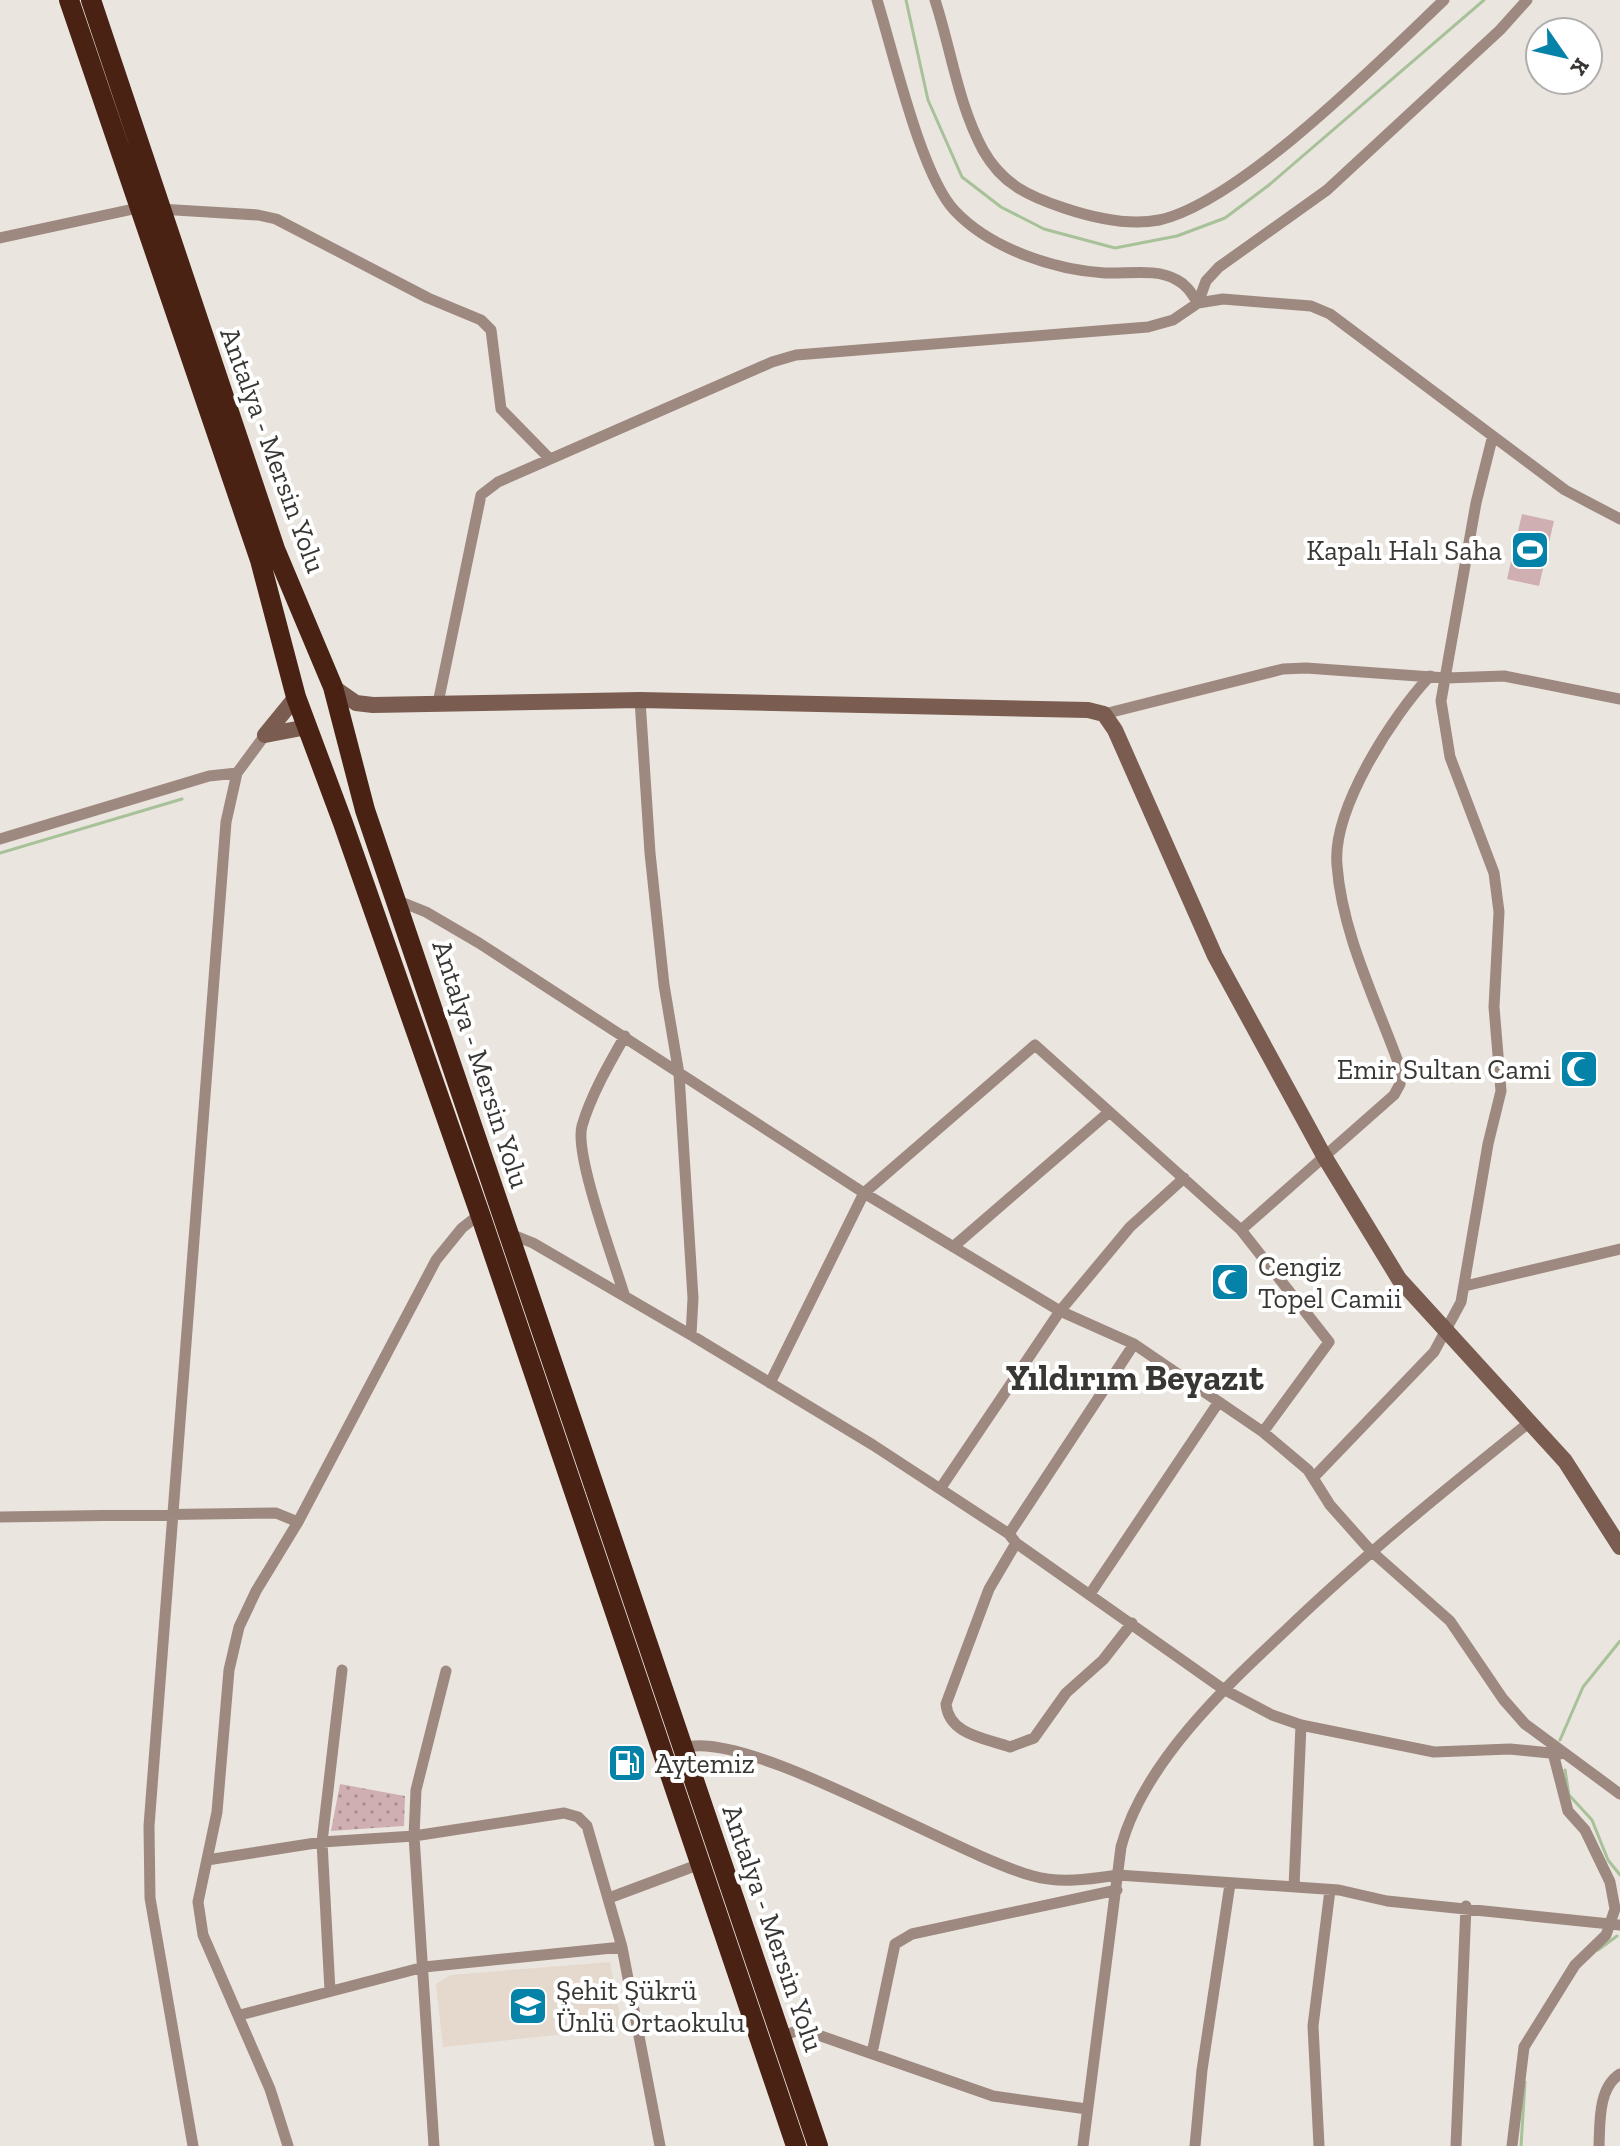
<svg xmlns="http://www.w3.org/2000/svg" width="1620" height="2146" viewBox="0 0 1620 2146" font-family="'Zilla Slab',serif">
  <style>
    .built { fill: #e4d9cc }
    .grass { fill: #d0afb2 }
    .park { fill: url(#park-dots) }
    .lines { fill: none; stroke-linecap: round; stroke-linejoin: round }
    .stream { stroke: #a7c198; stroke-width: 3 }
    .street { stroke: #9e8981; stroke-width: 11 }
    .secondary { stroke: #7a5c51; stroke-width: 16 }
    .highway { stroke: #492214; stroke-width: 20 }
    .labels { text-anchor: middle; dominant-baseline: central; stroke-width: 8; stroke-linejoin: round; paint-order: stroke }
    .street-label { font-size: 28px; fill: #393734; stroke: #fff }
    .poi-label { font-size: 28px; fill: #393734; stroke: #fff; text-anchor: start }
    .district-label { font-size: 36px; font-weight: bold; fill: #393734; stroke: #fff }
  </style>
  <defs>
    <pattern id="park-dots" width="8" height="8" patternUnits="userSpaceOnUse" patternTransform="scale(2)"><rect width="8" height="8" fill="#d0afb2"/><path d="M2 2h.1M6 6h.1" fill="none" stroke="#aa8f92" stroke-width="1.8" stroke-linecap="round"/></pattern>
  </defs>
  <rect width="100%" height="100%" fill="#ebe5df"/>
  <path class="built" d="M610,1962L622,2028L443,2047L436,1984L451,1975Z"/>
  <path class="grass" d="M1522,514L1554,521L1539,586L1507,579Z"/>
  <path class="park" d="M340,1784L405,1796L404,1826L331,1831Z"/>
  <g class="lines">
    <path class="stream" d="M906,0L928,100L962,177L1001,207L1044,229L1115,248L1177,236L1225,218L1269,185L1484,0
      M0,853L182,799
      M1560,1740L1583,1687L1620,1641
      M1565,1770L1569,1795L1592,1820L1608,1860L1620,1875
      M1598,1950L1617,1936
      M1521,2146L1525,2082"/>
    <path class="street" d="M877,0C893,51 921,176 955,211C991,249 1055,270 1105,273C1128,274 1157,268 1177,280C1187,285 1192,294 1198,303
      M935,0C951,49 958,104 983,150C1002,184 1028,196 1064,208C1091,217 1129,226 1159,220C1239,203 1382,59 1444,0
      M159,209L258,215L276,219L428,298L481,320L491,330L501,409L550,459
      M0,238L138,208
      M1198,303L1206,281L1219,267L1327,190L1500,30L1527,0
      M640,700L650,853L664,985L679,1074L693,1298L691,1335
      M438,703L481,495L498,482L772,362L796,355L1148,327L1173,320L1198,303L1223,299L1311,306L1330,314L1565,490L1620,519
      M1104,714L1283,669L1306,668L1446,678L1504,676L1620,699
      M0,839L209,776L237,773
      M396,900L426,912L479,943L864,1193L1060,1311L1134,1344L1263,1432L1308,1470L1330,1505L1370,1550L1450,1621L1503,1699L1525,1724L1620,1794
      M1241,1230L1394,1095L1400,1084L1401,1070C1378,1005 1342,935 1337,865C1332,809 1393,715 1430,676
      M508,1233L533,1243L691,1335L873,1445L1009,1534L1016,1543L1223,1689L1272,1715L1301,1725L1434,1752L1510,1749L1560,1754
      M953,1247L1108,1113
      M1465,1286L1620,1249
      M624,1294C614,1261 574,1154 582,1126C591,1095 609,1064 625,1036
      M770,1383L864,1193L1035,1045L1241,1230L1329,1342L1263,1432
      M1313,1478L1434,1352L1461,1302L1488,1144L1501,1091L1494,1007L1499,912L1494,873L1450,757L1441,701L1476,503L1492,439
      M940,1489L1060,1311L1130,1227L1184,1178
      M0,1517L276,1513L298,1522
      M1009,1534L1134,1344
      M1016,1543L989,1589L946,1704C949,1735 985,1738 1010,1747L1034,1738L1066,1693L1103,1660L1132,1623
      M1090,1594L1218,1403
      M683,1748C746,1727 957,1856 1033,1876C1061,1884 1091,1879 1118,1875L1339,1890L1387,1901L1620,1925
      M207,1860L322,1842L414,1836L564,1813L578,1817L587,1826L622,1947L660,2146
      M1294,1887L1301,1725
      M609,1898L700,1864
      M330,1991L322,1842L342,1670
      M240,2015L424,1967L622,1947
      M781,2037L801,2029L993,2096L1087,2109
      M872,2053L895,1944L912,1934L1117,1890
      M193,2146L150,1898L149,1826L226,822L237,773L265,735
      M288,2146L270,2089L203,1935L198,1902L217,1812L229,1670L239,1627L256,1591L298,1522L436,1260L462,1228L480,1214
      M434,2146L414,1836L416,1790L446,1671
      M1083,2146L1121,1847C1143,1764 1224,1688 1285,1631C1363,1556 1446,1489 1531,1421
      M1195,2146L1202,2070L1230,1884
      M1319,2146L1313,2026L1330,1890
      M1456,2146L1466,1906
      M1512,2146L1524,2047L1575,1965L1606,1935L1615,1909L1610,1882L1585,1830L1568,1811L1553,1753
      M1599,2146C1600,2122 1598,2088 1620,2074"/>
    <path class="secondary" d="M333,687L356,703L373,705L640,700L1088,710L1104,714L1115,730L1215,956L1324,1156L1399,1279L1565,1461L1620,1547
      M265,735L296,697
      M265,735L307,727"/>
    <path class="highway" d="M69,0L260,560L296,697L343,823L480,1214L796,2146
      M91,0L275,549L333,687L365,810L818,2146"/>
  </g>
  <defs>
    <g id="stadium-square" transform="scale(2)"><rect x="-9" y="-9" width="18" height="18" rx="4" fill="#0482a7" stroke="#fff"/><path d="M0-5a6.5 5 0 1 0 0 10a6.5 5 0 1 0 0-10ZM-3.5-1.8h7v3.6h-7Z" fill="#fff"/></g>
    <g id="mosque-square" transform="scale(2)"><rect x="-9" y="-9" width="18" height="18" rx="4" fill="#0482a7" stroke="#fff"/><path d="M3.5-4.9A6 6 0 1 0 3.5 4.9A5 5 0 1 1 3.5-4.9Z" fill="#fff"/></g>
    <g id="fuel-square" transform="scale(2)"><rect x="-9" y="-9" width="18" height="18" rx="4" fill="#0482a7" stroke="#fff"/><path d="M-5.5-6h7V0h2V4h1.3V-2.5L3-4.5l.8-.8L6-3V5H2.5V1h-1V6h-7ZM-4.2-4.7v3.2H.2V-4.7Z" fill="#fff"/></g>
    <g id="school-square" transform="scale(2)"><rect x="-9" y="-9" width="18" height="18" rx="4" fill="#0482a7" stroke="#fff"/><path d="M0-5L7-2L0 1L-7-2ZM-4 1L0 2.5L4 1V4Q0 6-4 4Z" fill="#fff"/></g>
  </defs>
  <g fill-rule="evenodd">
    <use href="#stadium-square" x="1530" y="550"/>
    <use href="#mosque-square" x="1579" y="1069"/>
    <use href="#mosque-square" x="1230" y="1282"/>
    <use href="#fuel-square" x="627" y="1763"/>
    <use href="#school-square" x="528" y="2006"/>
  </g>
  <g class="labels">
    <g class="street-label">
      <text transform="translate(273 450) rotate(70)">Antalya - Mersin Yolu</text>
      <text transform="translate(481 1064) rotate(72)">Antalya - Mersin Yolu</text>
      <text transform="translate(773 1928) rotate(71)">Antalya - Mersin Yolu</text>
    </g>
    <g class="poi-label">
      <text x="1502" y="550" text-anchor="end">Kapalı Halı Saha</text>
      <text x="1551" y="1069" text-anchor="end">Emir Sultan Cami</text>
      <text x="1258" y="1266">Cengiz<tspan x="1258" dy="32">Topel Camii</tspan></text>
      <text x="655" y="1763">Aytemiz</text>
      <text x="556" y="1990">Şehit Şükrü<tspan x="556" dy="32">Ünlü Ortaokulu</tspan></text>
    </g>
    <g class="district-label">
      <text x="1135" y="1377">Yıldırım Beyazıt</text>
    </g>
  </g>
  <g transform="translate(1564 56) rotate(124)"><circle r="38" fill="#ffffff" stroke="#b0afae" stroke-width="2"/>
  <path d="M0-6L14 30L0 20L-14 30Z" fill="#0482a7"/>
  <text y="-12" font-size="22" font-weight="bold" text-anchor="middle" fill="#393734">K</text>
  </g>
</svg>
